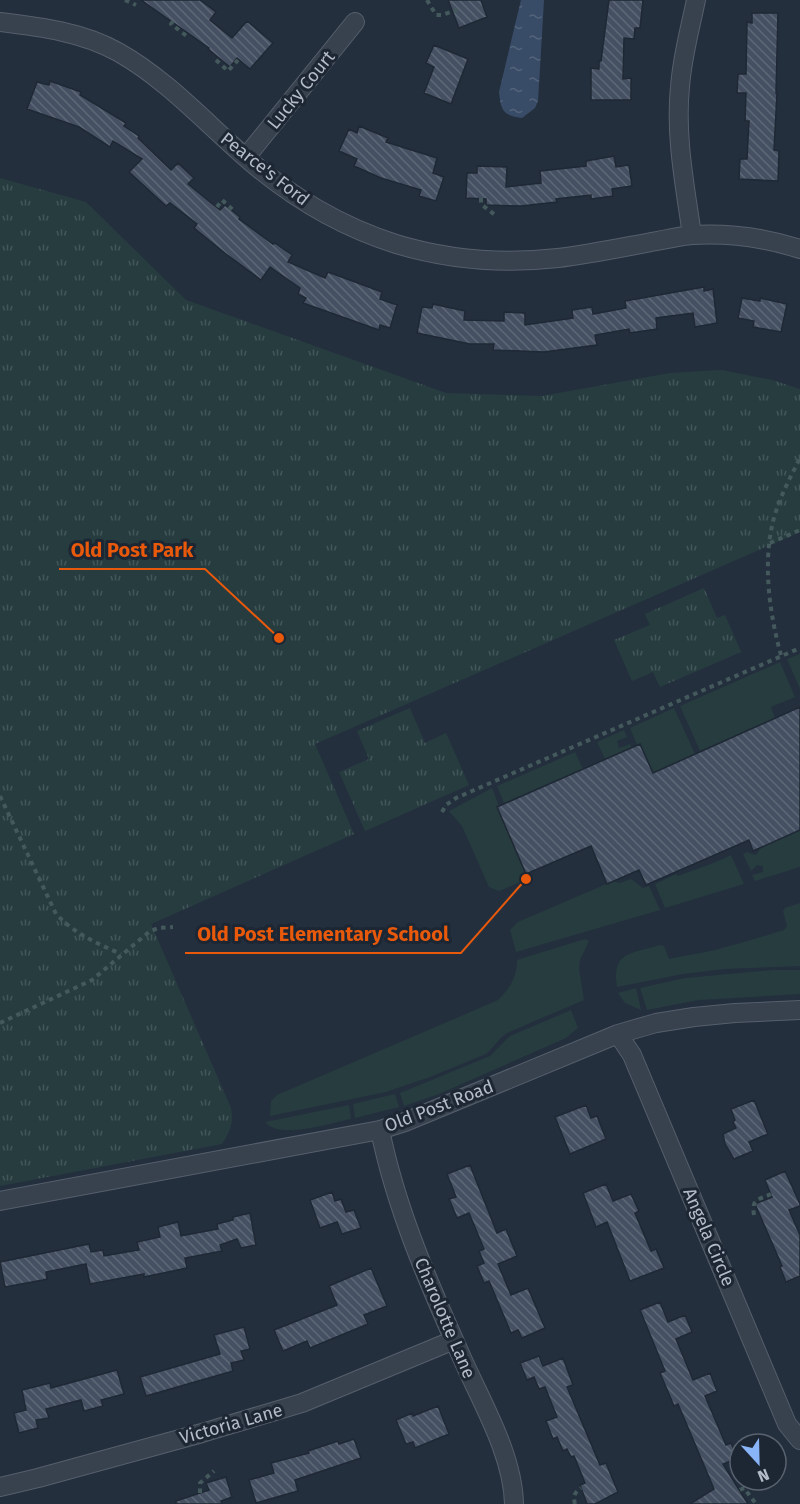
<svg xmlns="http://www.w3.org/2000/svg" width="800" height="1504" viewBox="0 0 800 1504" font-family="'Fira Sans',sans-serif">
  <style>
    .grass { fill: #263c3f }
    .park { fill: url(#park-tufts) }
    .water { fill: url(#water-ripples) }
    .building { fill: url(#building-back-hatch); stroke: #1f2835; stroke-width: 1.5 }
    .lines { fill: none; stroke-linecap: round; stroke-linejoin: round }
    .street-casing { stroke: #565f6c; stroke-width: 20 }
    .path { stroke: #44595c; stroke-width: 4; stroke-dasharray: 4.5 4.5; stroke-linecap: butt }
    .street { stroke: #38414e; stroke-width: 18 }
    .labels { text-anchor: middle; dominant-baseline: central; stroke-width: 6; stroke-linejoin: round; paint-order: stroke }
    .street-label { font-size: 18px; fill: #b4bcc9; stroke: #1d2633 }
    .leader { fill: none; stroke: #e8590c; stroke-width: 2 }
    .callout-dot { fill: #e8590c; stroke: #1d2633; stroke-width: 2 }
    .callout-label { font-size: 20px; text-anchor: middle; font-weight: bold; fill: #e8590c; stroke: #1d2633; stroke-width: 6; stroke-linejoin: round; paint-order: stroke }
  </style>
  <defs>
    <pattern id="park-tufts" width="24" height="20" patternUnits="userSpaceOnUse" patternTransform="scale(1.5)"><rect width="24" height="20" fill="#263c3f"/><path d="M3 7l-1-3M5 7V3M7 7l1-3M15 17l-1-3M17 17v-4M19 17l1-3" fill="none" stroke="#435659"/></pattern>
    <pattern id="water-ripples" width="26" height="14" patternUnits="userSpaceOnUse" patternTransform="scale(1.5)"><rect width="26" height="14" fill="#394c67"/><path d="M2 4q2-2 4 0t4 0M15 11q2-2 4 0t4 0" fill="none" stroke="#53647b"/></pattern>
    <pattern id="building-back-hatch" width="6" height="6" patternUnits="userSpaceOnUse" patternTransform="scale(1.5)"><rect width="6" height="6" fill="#455162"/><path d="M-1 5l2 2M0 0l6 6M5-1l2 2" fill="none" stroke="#5d6877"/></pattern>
  </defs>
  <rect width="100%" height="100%" fill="#242f3e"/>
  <path class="grass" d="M800,654V689L787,659Z
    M780,662L795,697L771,707L775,718L700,751L680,706Z
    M674,708L695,754L653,773L640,744L637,745L630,728Z
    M624,730L627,737L617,741L619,748L630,744L632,748L605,759L597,742Z
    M575,752L583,769L504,803L497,786Z
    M492,788L499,806L497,807L526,874L528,873L530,878L499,891L489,887L462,826L449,811Z
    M800,830V867L755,881L752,875L763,872V866L757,865L751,871L743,854L747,852L754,855L757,854L761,847Z
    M731,855L744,884L665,908L655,884L676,874L678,876C696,869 714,864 731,855Z
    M631,879L643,888L649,886L660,910L516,952L510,930L518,922L613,881L619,883Z
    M800,903V966L724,969L683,974L617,987C611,951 632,954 660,945L664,946L669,959C685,955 699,954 715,950C738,944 761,937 784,930L787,926L783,911L785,908Z
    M585,939L589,941L580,960L579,969L584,1000L509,1032C499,1037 495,1047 486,1054L430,1077L386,1092L270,1116L271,1101L277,1095L498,1000C510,988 517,977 517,960Z
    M772,970H800V994L699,1000L647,1010L640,988L685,978Z
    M636,988L641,1010L625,1003L618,993Z
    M571,1010L578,1028L566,1038L439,1094L404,1106L400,1093L490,1056L510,1036Z
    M395,1094L399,1107L355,1118L353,1104Z
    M349,1105L351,1119C331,1123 279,1140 265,1122Z"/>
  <path class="park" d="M0,178L86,202L186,300L446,393L542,396L670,373L721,370L772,380L800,389V532L315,744L354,834L151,924L231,1108C234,1123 230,1131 222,1144L0,1186Z
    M704,588L717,618L725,615L741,652L660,687L653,672L632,681L614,640L650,625L645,614Z
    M410,708L425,743L446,733L469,785L365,831L339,772L369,759L357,731Z"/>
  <path class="water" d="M521,0H544L538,101L535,108L522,118C502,115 501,110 499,92Z"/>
  <path class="building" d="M141,0H200L216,12L210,20L232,38L247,21L273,43L250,69L237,58L230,67L208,49L209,48Z
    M448,0H481L487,17L459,28Z
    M609,0H643L640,28H635L634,39L624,38L623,79L631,78V100H591V68L599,69V61H601Z
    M752,13H778L776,93H777L774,150L779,151L778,181L739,179L740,159H747L749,121H745L746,93H737L738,74H746L747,22L752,23Z
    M434,45L468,59L451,104L424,93L434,67L426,63Z
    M50,81L81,92L80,95L126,123L124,126L139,136L138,138L171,170L178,163L194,178L188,184L220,210L225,205L240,217L239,219L273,244L275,243L292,255L288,262L325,278L328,272L382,292L380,299L397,305L390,328L380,325L379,330L303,303L306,298L298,294L300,288L270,267L261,280L226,254L194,228L197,224L170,203L166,206L129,172L142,159L113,141L110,147L79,127L27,109L37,82L49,85Z
    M359,126L388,138L386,142L437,158L433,173L444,177L436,201L419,196L421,190L381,178L354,166L357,159L339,151L349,129L357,133Z
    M614,156L616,167L629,165L632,186L612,189L613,196L591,199V195L556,199L557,202L521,206L486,205V199L466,198L467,173H477V166L507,167L506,187L541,183L540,171L586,166V161Z
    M704,287V291L713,289L717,323L695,327L693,313L656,318L657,329L630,333L629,329L595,335L597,345L544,352L493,350L494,344H470L417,333L422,307L432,308L433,304L465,311L464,320L504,321V312L525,313V325L573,318L572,310L592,307L593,314L626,308L625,301Z
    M742,298L760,301V298L787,304L781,332L753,327L754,321L738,318Z
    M800,707V830L753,851L749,840L646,885L639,870L607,884L591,846L526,874L497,807L640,744L653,773Z
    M754,1100L768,1134L749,1142L753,1151L734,1159L725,1144L723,1134L736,1128L733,1122L735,1120L731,1109Z
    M586,1105L591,1118L597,1116L606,1139L570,1154L555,1117Z
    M470,1165L497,1233L506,1229L517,1256L498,1264L511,1295L528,1288L545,1328L522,1338L518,1330L511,1333L489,1281L484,1283L477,1266L484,1263L479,1251L484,1249L469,1213L457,1218L449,1199L456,1197L447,1174Z
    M785,1171L800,1204V1206L789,1210L800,1235V1276L786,1282L780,1267L782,1266L755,1204L772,1197L765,1180Z
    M606,1184L613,1201L631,1194L639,1211L635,1213L651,1251L656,1249L664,1268L630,1281L607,1222L596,1227L583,1193Z
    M332,1192L335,1201L341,1199L346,1212L354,1210L361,1228L342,1234L337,1222L320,1228L310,1200Z
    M250,1213L256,1245L241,1248L237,1239L220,1245L222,1251L185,1258L187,1268L144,1277V1274L90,1284L86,1264L46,1272L47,1279L43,1280L5,1287L0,1262L89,1244L91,1252L103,1250L104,1256L139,1250L137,1242L160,1237L158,1227L178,1222L181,1236L218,1229L217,1224L233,1220V1217Z
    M371,1268L387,1306L364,1315L368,1324L310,1348L307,1341L283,1351L274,1330L337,1305L329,1286Z
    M660,1302L668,1322L685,1315L692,1332L676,1339L693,1380L710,1373L717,1391L705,1396L726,1445L731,1443L738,1458L723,1464L748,1504H690L714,1489L678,1404L674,1406L660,1373L665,1371L640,1310Z
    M244,1327L250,1349L241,1351L244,1360L231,1363L233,1371L146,1396L140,1377L220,1354L214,1335Z
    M539,1356L543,1366L563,1358L573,1385L567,1387L600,1465L606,1463L618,1492L595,1504H587L580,1485L585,1483L574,1456L571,1457L567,1449L563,1451L557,1437L553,1439L546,1421L557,1417L545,1387L539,1389L534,1377L527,1380L520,1363Z
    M117,1370L124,1394L101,1400L103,1406L84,1411L81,1400L46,1409L49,1418L36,1420L38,1428L19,1433L14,1413L26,1410L22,1390L50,1383L51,1388Z
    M438,1406L449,1434L415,1448L413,1442L406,1444L396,1420L412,1413L413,1416Z
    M354,1439L361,1458L295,1480L298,1491L256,1503L249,1480L274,1473L271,1463L309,1453L308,1451L338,1441L339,1444Z
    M226,1477L232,1497L221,1501L222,1504H176V1501L209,1490L206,1483Z"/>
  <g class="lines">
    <g class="street-casing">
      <path id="street" d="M0,22C41,27 82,32 118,52C166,79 203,120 244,156C288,195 339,226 396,244C449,260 504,264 558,258C591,254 624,247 657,241C668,239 681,236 692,235C728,233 766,238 800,249
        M246,157L355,22
        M692,235C685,186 675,136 680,87C682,57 690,29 696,0
        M618,1034L632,1055L787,1424L800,1440
        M380,1130C396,1209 429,1284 462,1358C482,1403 513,1455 514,1504
        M0,1201L380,1130L405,1122L618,1034L656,1023L694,1017L735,1013L800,1010
        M0,1487L38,1478L202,1433L302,1403L454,1340"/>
    </g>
    <path class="path" d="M125,0L136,5
      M427,0L436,15H442L457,10
      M173,21L171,24L188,37
      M216,60L228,71L238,60
      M481,198V204L495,215
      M217,207L222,200L233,210
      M770,543L800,530
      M781,655C770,616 763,567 772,526C777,502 789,480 800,458
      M0,796L56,914C75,934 96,943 121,954
      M442,812L446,805L456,798L800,648
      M0,1023L92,980L149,932L158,928L173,927
      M754,1215C751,1199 758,1200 771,1194
      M740,1490L744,1488L756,1504
      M200,1493V1483L214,1471
      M575,1504C573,1496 574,1493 581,1488"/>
    <use href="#street" class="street"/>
  </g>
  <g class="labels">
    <g class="street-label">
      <text transform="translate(301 90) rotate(-51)">Lucky Court</text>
      <text transform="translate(265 169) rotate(38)">Pearce's Ford</text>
      <text transform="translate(439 1106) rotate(-21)">Old Post Road</text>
      <text transform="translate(709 1237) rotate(67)">Angela Circle</text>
      <text transform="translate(445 1318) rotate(67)">Charolotte Lane</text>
      <text transform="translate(231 1424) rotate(-16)">Victoria Lane</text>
    </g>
  </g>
  <path class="leader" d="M279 638L205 569H59M526 879L461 953H185"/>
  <g class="callout-dot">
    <circle cx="279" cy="638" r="6"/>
    <circle cx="526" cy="879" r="6"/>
  </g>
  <g class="callout-label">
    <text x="132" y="557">Old Post Park</text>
    <text x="323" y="941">Old Post Elementary School</text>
  </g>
  <g transform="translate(758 1462) rotate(158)"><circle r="28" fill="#1d2633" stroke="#59626f" stroke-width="1.5"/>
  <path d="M0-4.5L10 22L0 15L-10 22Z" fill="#8ab4f8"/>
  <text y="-9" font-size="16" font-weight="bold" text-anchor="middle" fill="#b4bcc9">N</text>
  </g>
</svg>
